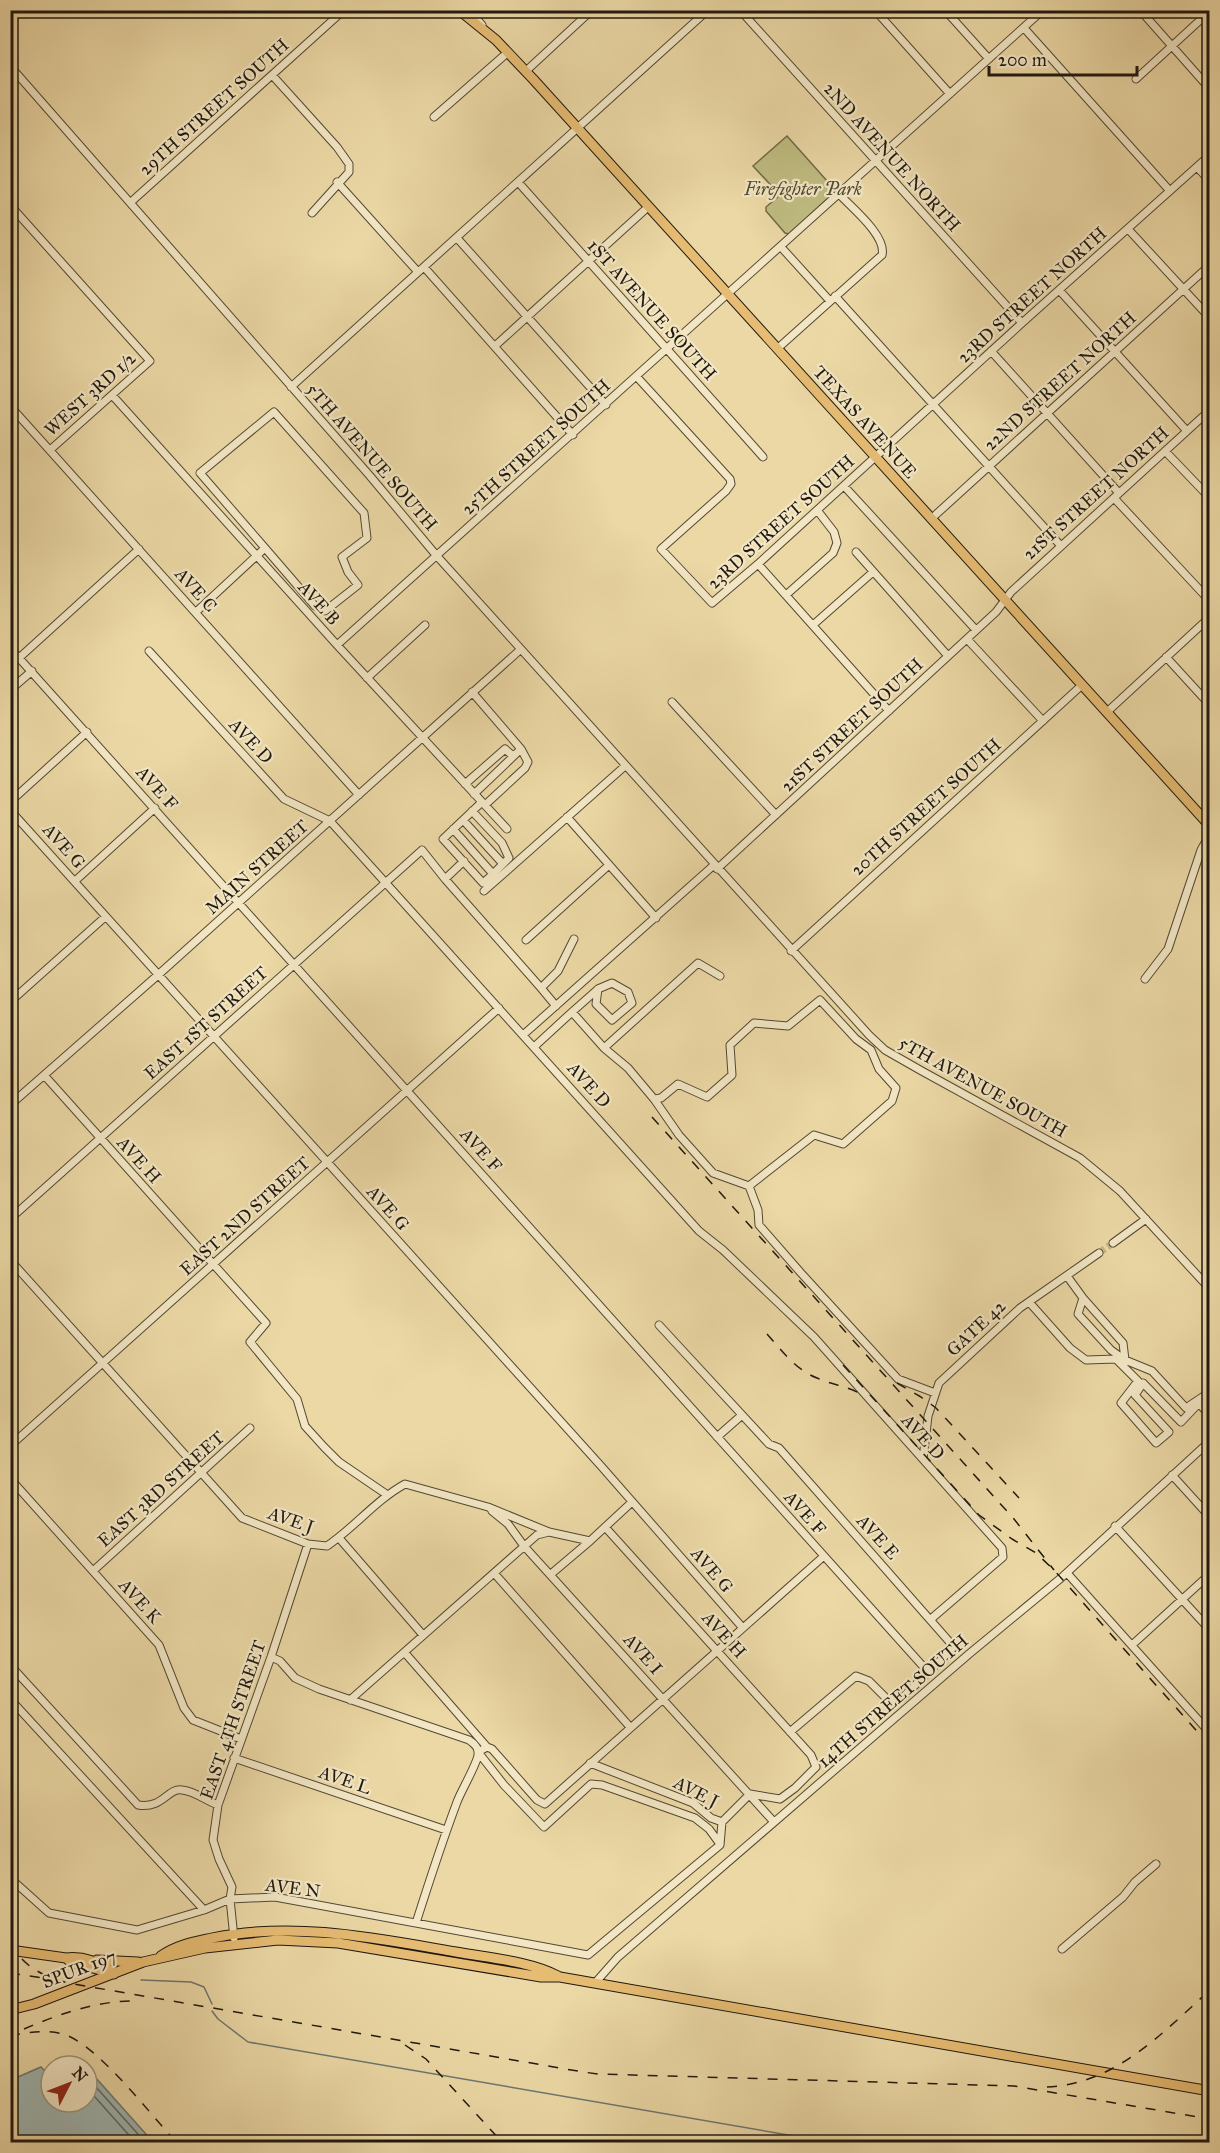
<svg xmlns="http://www.w3.org/2000/svg" width="1220" height="2153" viewBox="0 0 1220 2153" font-family="'IM FELL Great Primer',serif">
  <style>
    .green { fill: #bfbc81; stroke: #706a48; stroke-width: 1.5 }
    .water { fill: #9eb6b3; stroke: #6c7771; stroke-width: 1.5 }
    .lines { fill: none; stroke-linecap: round; stroke-linejoin: round }
    .shore { stroke: #5f6761; stroke-width: 1.5 }
    .stream { stroke: #6c7771; stroke-width: 1.5 }
    .minor-tunnel { stroke: #c2b287; stroke-width: 7; stroke-dasharray: 7 3.5; stroke-linecap: butt }
    .minor-casing { stroke: #534834; stroke-width: 9 }
    .major-casing { stroke: #20180f; stroke-width: 11 }
    .minor { stroke: #f2e6c4; stroke-width: 7 }
    .major { stroke: #e6bc72; stroke-width: 9 }
    .rail { stroke: #20180f; stroke-width: 1.5; stroke-dasharray: 10 10; stroke-linecap: butt }
    .labels { text-anchor: middle; dominant-baseline: central; stroke-width: 4.5; stroke-linejoin: round; paint-order: stroke }
    .street-label { font-size: 18px; fill: #20180f; stroke: #f2e6c4 }
    .park-label { font-size: 18px; font-style: italic; fill: #504931; stroke: #f2e6c4 }
  </style>
  <rect width="100%" height="100%" fill="#ebd8a5"/>
  <filter id="stains"><feTurbulence type="fractalNoise" baseFrequency=".00333" numOctaves="4"/><feColorMatrix values="0 0 0 0 .2 0 0 0 0 .09 0 0 0 0 .02 0 0 0 .5 -.17"/></filter>
  <radialGradient id="worn" r=".72"><stop offset=".6" stop-color="#630" stop-opacity="0"/><stop offset="1" stop-color="#630" stop-opacity=".3"/></radialGradient>
  <path class="green" d="M787,136L836,191L789,234L785,233L766,211V207L780,195L753,166Z"/>
  <path class="water" d="M41,2067L51,2077V2102H87V2068L153,2142H11V2080Z"/>
  <g class="lines">
    <path class="shore" d="M87,2077L145,2142
      M87,2088L135,2142"/>
    <path class="stream" d="M141,1980L191,1982L204,1987L212,2004
      M10,1990L17,1991
      M212,2011L218,2019L248,2042L829,2142"/>
    <path class="minor-tunnel" d="M1099,1253L1113,1243"/>
    <g class="minor-casing">
      <path id="minor" d="M469,10L482,25
        M740,10L1022,323
        M875,10L950,94
        M945,10L989,59
        M1140,10L1210,89
        M1024,28L1170,191
        M10,66L370,476L436,555L869,1035L885,1050L920,1070L1080,1158L1120,1191L1210,1289
        M526,71L592,10
        M272,75L337,147L349,164V172L312,213
        M1136,79L1210,11
        M434,117L507,53
        M1197,167L1210,181
        M337,182L418,272
        M518,182L763,457
        M131,202L344,10
        M10,205L150,361L50,450
        M1128,229L1210,318
        M457,238L606,405
        M781,247L830,301
        M424,267L573,435
        M1059,290L1187,431
        M835,296L1061,546
        M495,346L648,207
        M777,349L882,255C887,236 851,207 839,194
        M991,351L1119,493
        M637,377L730,479L731,484L726,491L661,549L712,603L758,564L1022,323L1210,155
        M291,387L708,10
        M112,395L337,645L507,829
        M10,406L359,795
        M1165,451L1210,498
        M844,486L976,630
        M1114,498L1210,601
        M931,519L1210,265
        M856,552L948,656
        M758,564L889,711
        M786,595L833,553L837,543L834,532L817,510
        M196,612L265,548L200,473L274,412L364,513L367,538L342,557L348,572L358,585L325,611L315,606L265,548
        M813,625L873,572
        M967,639L1043,721
        M337,645L1043,10
        M10,648L929,1673
        M149,651L284,799L330,821L699,1231L723,1250L814,1337L1002,1548L1003,1557L931,1619
        M1166,657L1210,705
        M19,658L139,549
        M367,678L425,625
        M10,690L32,671
        M472,692L521,749L474,794
        M672,702L776,815
        M1107,712L1210,617
        M465,784L505,749L513,756
        M10,802L87,732
        M485,805L525,768L528,762L521,749
        M10,810L601,1466L742,1627
        M472,811L502,843L509,858L493,874
        M567,817L656,918
        M463,820L503,864
        M453,829L493,874L483,883L443,839L482,802
        M717,869L996,612L1011,592L1210,410
        M445,879L541,988L558,971L574,939
        M75,881L155,808
        M484,891L625,766
        M526,940L609,865
        M791,951L1082,685
        M1145,979L1168,949L1201,850L1210,834
        M541,988L556,1006
        M10,1002L105,917
        M572,1012L598,989L612,983L628,992L632,1003L612,1020L596,1004L598,989
        M523,1035L714,865
        M534,1047L572,1012L604,1048L698,963L720,976
        M604,1048L628,1068L654,1099L661,1098L678,1084L707,1097L732,1075L730,1045L754,1023L788,1026L820,1000L856,1039L871,1050L879,1069L896,1088L892,1101L843,1144L814,1135L749,1186L713,1173L679,1135L654,1099
        M44,1075L266,1323L250,1342L297,1399L305,1426L324,1447L339,1462L386,1494
        M10,1105L158,975L521,649
        M749,1186L758,1210L759,1225L801,1273L898,1379L935,1393
        M10,1219L422,850L445,879L464,861
        M1113,1243L1146,1219
        M10,1260L242,1518L308,1544L327,1546C355,1527 376,1500 405,1484L488,1507L549,1532L590,1541L632,1502
        M1067,1276L1083,1298L1078,1314L1111,1350L1125,1360L1152,1371L1186,1408L1210,1392
        M1083,1298L1123,1343L1125,1360
        M1029,1302L1070,1348L1086,1360L1116,1359L1138,1381L1121,1403L1156,1443L1169,1432L1135,1395L1143,1383L1181,1422L1199,1403L1204,1409L1210,1405
        M659,1325L769,1444L779,1448L954,1647L902,1698L888,1700L869,1681L856,1676L790,1732
        M717,1437L742,1415
        M10,1446L499,1008
        M923,1459L928,1416L939,1383L1020,1308L1099,1253
        M1172,1475L1210,1517
        M10,1476L14,1483L159,1645L184,1708L193,1720L241,1739
        M492,1511L508,1524L524,1546L774,1822
        M1115,1526L1210,1630
        M339,1538L423,1635
        M93,1571L250,1428
        M494,1573L630,1727
        M1067,1573L1210,1733
        M551,1574L590,1541
        M1132,1645L1210,1574
        M405,1653L487,1747L478,1752L504,1785L544,1827L591,1784L602,1785L695,1818L709,1829L720,1844
        M271,1657L280,1661L295,1678L319,1689L469,1740C475,1744 479,1748 478,1755C477,1764 461,1791 457,1802C442,1842 429,1882 416,1923
        M10,1665L138,1805C163,1809 167,1788 182,1790C195,1791 206,1801 218,1805
        M10,1699L204,1910
        M350,1700L537,1535L549,1532
        M487,1747L492,1749L537,1800L545,1804L824,1556
        M234,1758L446,1830
        M590,1763L693,1803L711,1818L722,1822
        M10,1878L49,1913L137,1930L204,1910L230,1899L275,1897L588,1955L720,1845L722,1822L750,1794L780,1799L795,1788L816,1767L811,1755L605,1527
        M234,1938L230,1899L232,1887L219,1859L213,1840L218,1805L271,1657L308,1544
        M1062,1949L1123,1897L1135,1882L1156,1864
        M595,1983L618,1957L969,1654L1061,1578L1210,1441"/>
    </g>
    <g class="major-casing">
      <path id="major" d="M459,10L496,40L533,79L1210,826
        M10,1950L66,1958C83,1956 101,1962 114,1974
        M161,1956C176,1945 194,1942 212,1938C294,1921 375,1938 456,1952C488,1958 530,1961 558,1976
        M68,1960L73,1963L112,1973
        M97,1960L138,1962
        M10,2010L34,2004L143,1962L205,1948L278,1940L338,1943L541,1977H560L1210,2091"/>
    </g>
    <use href="#minor" class="minor"/>
    <use href="#major" class="major"/>
    <path class="rail" d="M652,1117L1014,1519L1054,1570
      M767,1334C782,1351 796,1370 817,1378C835,1386 849,1386 866,1397
      M843,1365L979,1515L1012,1539L1036,1553L1054,1570L1210,1746
      M897,1383L921,1397L936,1408L1019,1498
      M10,1943C24,1967 42,1976 68,1983L583,2072L598,2074L1014,2086L1210,2119
      M10,1973L43,1978
      M24,2029C59,2014 99,2000 137,2001
      M10,2036C29,2032 48,2029 66,2035C100,2048 150,2114 176,2142
      M405,2045L426,2059L500,2140
      M1047,2087C1116,2084 1162,2033 1210,1990"/>
  </g>
  <g class="labels">
    <g class="street-label">
      <text transform="translate(214 107) rotate(-42)">29TH STREET SOUTH</text>
      <text transform="translate(892 157) rotate(48)">2ND AVENUE NORTH</text>
      <text transform="translate(1032 295) rotate(-42)">23RD STREET NORTH</text>
      <text transform="translate(652 310) rotate(48)">1ST AVENUE SOUTH</text>
      <text transform="translate(1060 381) rotate(-42)">22ND STREET NORTH</text>
      <text transform="translate(90 394) rotate(-42)">WEST 3RD 1/2</text>
      <text transform="translate(865 422) rotate(48)">TEXAS AVENUE</text>
      <text transform="translate(536 447) rotate(-42)">25TH STREET SOUTH</text>
      <text transform="translate(372 457) rotate(49)">5TH AVENUE SOUTH</text>
      <text transform="translate(1096 493) rotate(-42)">21ST STREET NORTH</text>
      <text transform="translate(781 522) rotate(-42)">23RD STREET SOUTH</text>
      <text transform="translate(196 590) rotate(48)">AVE C</text>
      <text transform="translate(319 603) rotate(48)">AVE B</text>
      <text transform="translate(852 725) rotate(-43)">21ST STREET SOUTH</text>
      <text transform="translate(251 741) rotate(47)">AVE D</text>
      <text transform="translate(157 788) rotate(48)">AVE F</text>
      <text transform="translate(926 807) rotate(-42)">20TH STREET SOUTH</text>
      <text transform="translate(64 846) rotate(48)">AVE G</text>
      <text transform="translate(257 867) rotate(-42)">MAIN STREET</text>
      <text transform="translate(206 1023) rotate(-42)">EAST 1ST STREET</text>
      <text transform="translate(589 1085) rotate(48)">AVE D</text>
      <text transform="translate(983 1087) rotate(29)">5TH AVENUE SOUTH</text>
      <text transform="translate(481 1150) rotate(48)">AVE F</text>
      <text transform="translate(139 1160) rotate(48)">AVE H</text>
      <text transform="translate(388 1208) rotate(48)">AVE G</text>
      <text transform="translate(245 1216) rotate(-42)">EAST 2ND STREET</text>
      <text transform="translate(976 1328) rotate(-43)">GATE 42</text>
      <text transform="translate(923 1437) rotate(48)">AVE D</text>
      <text transform="translate(161 1489) rotate(-42)">EAST 3RD STREET</text>
      <text transform="translate(805 1513) rotate(48)">AVE F</text>
      <text transform="translate(291 1520) rotate(19)">AVE J</text>
      <text transform="translate(878 1537) rotate(48)">AVE E</text>
      <text transform="translate(712 1570) rotate(49)">AVE G</text>
      <text transform="translate(140 1601) rotate(48)">AVE K</text>
      <text transform="translate(724 1635) rotate(48)">AVE H</text>
      <text transform="translate(643 1654) rotate(48)">AVE I</text>
      <text transform="translate(893 1701) rotate(-41)">14TH STREET SOUTH</text>
      <text transform="translate(233 1720) rotate(-71)">EAST 4TH STREET</text>
      <text transform="translate(345 1780) rotate(19)">AVE L</text>
      <text transform="translate(696 1792) rotate(27)">AVE J</text>
      <text transform="translate(293 1888) rotate(7)">AVE N</text>
      <text transform="translate(79 1969) rotate(-21)">SPUR 197</text>
    </g>
    <g class="park-label">
      <text x="803" y="189">Firefighter Park</text>
    </g>
  </g>
  <rect width="1220" height="2153" fill="none" stroke="#ebd8a5" stroke-width="36"/>
  <rect x="12" y="12" width="1196" height="2129" fill="none" stroke="#20180f" stroke-width="3"/>
  <rect x="18" y="18" width="1184" height="2117" fill="none" stroke="#20180f" stroke-width="1.5"/>
  <g transform="translate(69 2084) rotate(48)"><circle r="28" fill="#f2e6c4" stroke="#9e947c" stroke-width="1.5"/>
  <path d="M0-4.5L10 22L0 15L-10 22Z" fill="#8f2418"/>
  <text y="-9" font-size="16" font-weight="bold" text-anchor="middle" fill="#20180f">N</text>
  </g>
  <path d="M989 66v9h148v-9" fill="none" stroke="#20180f" stroke-width="3"/>
  <text x="998" y="66" font-size="18" fill="#20180f" stroke="#f2e6c4" stroke-width="4.5" paint-order="stroke">200 m</text>
  <rect width="100%" height="100%" filter="url(#stains)"/>
  <rect width="100%" height="100%" fill="url(#worn)"/>
</svg>
